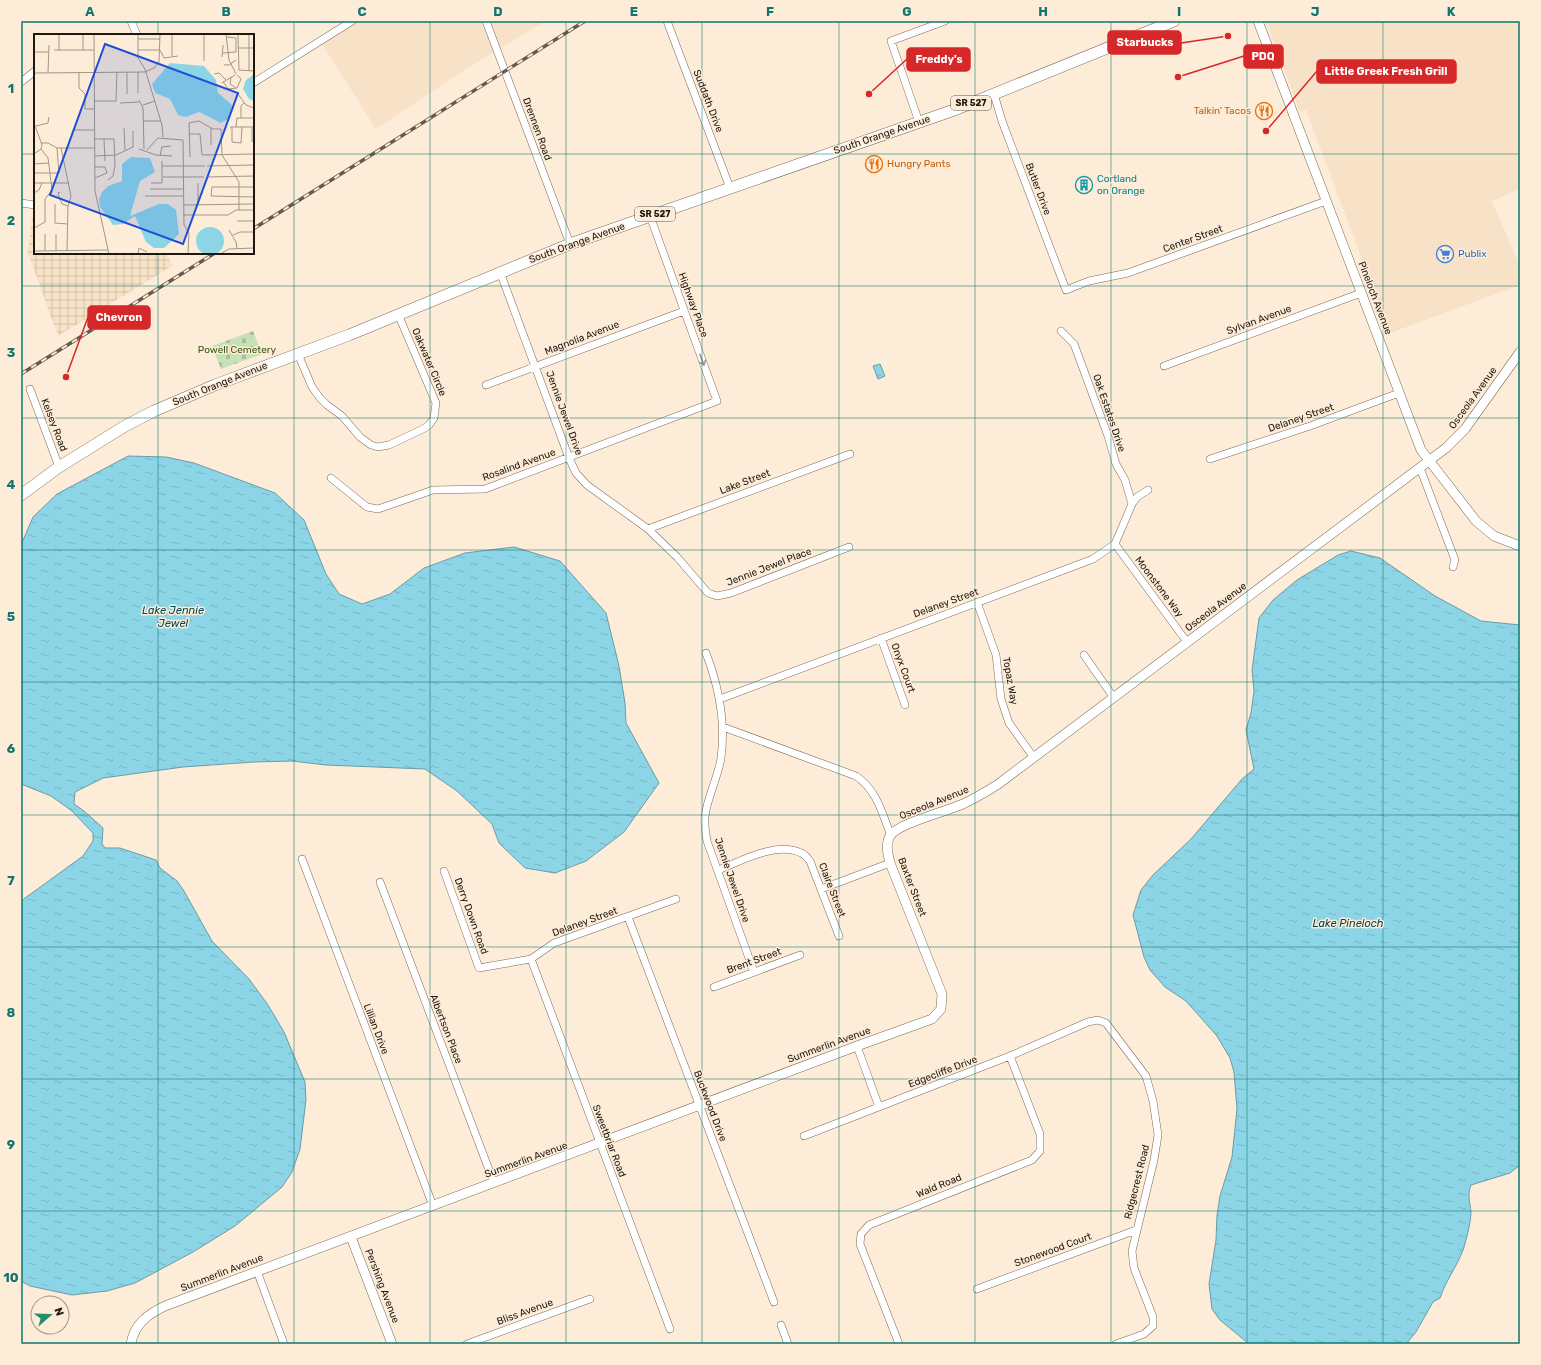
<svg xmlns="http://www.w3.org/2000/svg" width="1541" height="1365" viewBox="0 0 1541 1365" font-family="Rubik,sans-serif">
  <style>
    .built { fill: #f7e1c7 }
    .industrial { fill: url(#industrial-grid) }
    .cemetery { fill: url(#cemetery-stones) }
    .water { fill: url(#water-ripples); stroke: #6b9ca6 }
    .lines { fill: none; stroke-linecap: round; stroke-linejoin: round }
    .minor-casing { stroke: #796a59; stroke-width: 8 }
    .tertiary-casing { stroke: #796a59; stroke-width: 10 }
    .primary-casing { stroke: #796a59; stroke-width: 12 }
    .minor { stroke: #fff; stroke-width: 7 }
    .tertiary { stroke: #fff; stroke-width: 9 }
    .primary { stroke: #fff; stroke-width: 11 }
    .rail-casing { stroke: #645b50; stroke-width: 3.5 }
    .rail { stroke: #fdecd8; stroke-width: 2; stroke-dasharray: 6; stroke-linecap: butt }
    .oneway { stroke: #999793 }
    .grid { fill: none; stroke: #0f766e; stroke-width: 1; stroke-opacity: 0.55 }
    .labels { text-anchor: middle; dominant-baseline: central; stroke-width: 3; stroke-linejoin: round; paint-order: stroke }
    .shield { fill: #fdecd8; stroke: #60574c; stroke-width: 1 }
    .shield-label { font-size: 9px; font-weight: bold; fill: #1d1710 }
    .street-label { font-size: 10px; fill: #1d1710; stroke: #fdecd8 }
    .food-label { font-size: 10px; fill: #c56008; stroke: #fdecd8; text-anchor: end }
    .culture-label { font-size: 10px; fill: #0d838f; stroke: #fdecd8; text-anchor: start }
    .shop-label { font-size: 10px; fill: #366cbe; stroke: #fdecd8; text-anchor: start }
    .park-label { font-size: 10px; fill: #325810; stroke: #fdecd8 }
    .water-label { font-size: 11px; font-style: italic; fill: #014754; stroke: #fdecd8 }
    .inset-road { fill: none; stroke: #a39788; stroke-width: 1 }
    .view { fill: #1d4ed8; fill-opacity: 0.15; stroke: #1d4ed8; stroke-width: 2 }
    .inset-edge { fill: none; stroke: #1d1710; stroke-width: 2 }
    .leader { fill: none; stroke: #d62828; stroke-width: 1.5 }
    .callout-dot { fill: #d62828; stroke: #fdecd8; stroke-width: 1.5 }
    .callout { fill: #d62828; stroke: #d62828; stroke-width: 1.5 }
    .callout-label { font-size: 11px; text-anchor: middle; font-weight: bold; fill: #fff }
    .neatline { fill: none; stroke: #0f766e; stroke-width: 1.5 }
    .grid-label { font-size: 13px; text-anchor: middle; font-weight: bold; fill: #0f766e }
  </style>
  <defs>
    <pattern id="industrial-grid" width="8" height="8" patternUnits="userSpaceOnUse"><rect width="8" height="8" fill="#f7e1c7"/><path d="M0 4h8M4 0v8" fill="none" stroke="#d3c0aa"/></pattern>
    <pattern id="cemetery-stones" width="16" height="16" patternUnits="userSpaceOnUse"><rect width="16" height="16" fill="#c6e1b5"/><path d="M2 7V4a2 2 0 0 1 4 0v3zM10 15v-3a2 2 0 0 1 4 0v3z" fill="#aac09b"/></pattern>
    <pattern id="water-ripples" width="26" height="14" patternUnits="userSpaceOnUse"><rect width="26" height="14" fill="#8cd5e6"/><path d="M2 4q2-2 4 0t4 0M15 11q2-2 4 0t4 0" fill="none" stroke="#78b6c4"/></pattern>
  </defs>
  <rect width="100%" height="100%" fill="#fdecd8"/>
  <path class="built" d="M359,21H545L463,71L376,129L322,44Z
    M1266,21H1520V189L1492,201L1520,266V285L1390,333L1306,110L1300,112Z"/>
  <path class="industrial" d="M32,217H35V253H167L172,266L58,336L28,253Z"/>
  <path class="cemetery" d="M253,331L262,354L221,369L212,346Z"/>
  <path class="water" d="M880,364L885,376L878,379L873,366Z
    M128,456L166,457L194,463L275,493L304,520L326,574L339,594L362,604L390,594L424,568L465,553L514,547L560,561L606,613L619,666L625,703L626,723L659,783L624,832L586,861L555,873L525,868L499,843L492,824L457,791L425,769L326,765L292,761L254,762L183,767L103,778L75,792L74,804L84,811L103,828L102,844L105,848H120L156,860L160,868L177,881L184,891L212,941L249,979L268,1005L284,1032L305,1082L306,1100L300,1149L292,1172L282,1187L235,1226L193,1252L135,1283L107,1291L72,1295L30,1286L21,1281V901L83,856L93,841V833L72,811L51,796L21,784V545L33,517L57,494Z
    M1351,551L1380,558L1435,596L1481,621L1520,625V1165L1510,1173L1471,1185C1467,1195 1470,1202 1471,1212C1471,1220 1468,1232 1466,1240C1461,1262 1447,1277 1440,1298L1433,1302L1416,1332L1406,1344H1249L1220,1320L1212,1309L1209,1284L1216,1240L1217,1215L1220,1196L1232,1157L1237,1109L1234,1072L1230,1058L1217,1036L1186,1001L1165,987L1150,970L1144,957L1133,915L1141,890L1153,875L1191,839L1242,779L1254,769L1246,730L1251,713L1254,691L1252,670L1259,618L1273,600L1297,580L1338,555Z"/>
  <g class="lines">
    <g class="minor-casing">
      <path id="minor" d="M131,21L137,35
        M486,21L570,244
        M667,21L730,188
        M21,82L35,71
        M253,83L352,21
        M994,94L1002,121L1066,290L1089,281L1128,273L1326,201
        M919,122L891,41L945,21
        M21,203L35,205
        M500,272L569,458L576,473L587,485L648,529L677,557L708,593L717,596L731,593L849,547
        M1061,331L1074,344L1108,436L1116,464L1125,480L1132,504
        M298,354L312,387L320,398L327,405L342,416L360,437L371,445L378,447L389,445L423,429L429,425L434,418L436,403L398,314
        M1164,366L1361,293
        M486,385L684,311
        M30,389L59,467
        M1210,459L1310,426L1399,393
        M1420,468L1455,560L1453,567
        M331,478L367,507L378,509L433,490L485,489L717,401L650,216
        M648,529L850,454
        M1115,544L1187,642
        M977,602L996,655L1001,699L1009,723L1034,758
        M881,638L905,705
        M706,653C719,687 726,721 721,758C718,778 707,797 705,817C704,825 706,834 707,841L754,972
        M1084,655L1114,698
        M720,699L1093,559L1115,544L1132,504L1137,497L1148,490
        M723,727L856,776C877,790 882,813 891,836
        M302,859L433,1206
        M718,870C742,861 776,841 801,853C805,854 808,859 810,861L839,936
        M444,871L479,968L531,959L554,943L676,899
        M380,882L494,1183
        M821,889L890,863
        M628,917L774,1302
        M531,959L670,1329
        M714,987L800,955
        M857,1046L879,1107
        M804,1136L1010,1056L1088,1022L1098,1020L1106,1023L1146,1076L1153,1101L1158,1135L1154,1160L1132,1251L1134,1268L1153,1317V1326L1144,1334L1116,1344
        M257,1271L284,1344
        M977,1289L1136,1230
        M781,1325L788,1344
        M467,1344L590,1299
        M899,1344L860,1244L861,1234L869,1225L1032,1160L1040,1151V1134L1010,1056"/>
    </g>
    <g class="tertiary-casing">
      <path id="tertiary" d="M1258,21L1421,450L1476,521L1494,536L1520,546
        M351,1237L392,1344
        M131,1344C134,1324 148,1314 165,1306L857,1046L932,1019L941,1009L942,994L890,863C888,854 885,845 890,836C898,823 949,811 965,803C976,798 987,791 997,785L1446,448L1465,429L1520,352"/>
    </g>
    <g class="primary-casing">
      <path id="primary" d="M21,495L59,467L125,426L154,411L215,385L349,335L570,244L957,109L1174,21"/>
    </g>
    <use href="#minor" class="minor"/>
    <use href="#tertiary" class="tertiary"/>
    <use href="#primary" class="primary"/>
    <g class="rail-casing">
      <path id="rail" d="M253,229L585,21
        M21,374L215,253"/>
    </g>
    <use href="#rail" class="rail"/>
  </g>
  <defs><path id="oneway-shaft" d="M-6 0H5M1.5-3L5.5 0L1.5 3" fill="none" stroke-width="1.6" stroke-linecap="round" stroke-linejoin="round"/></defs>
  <use class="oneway" href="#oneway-shaft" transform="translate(702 360) rotate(70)"/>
  <path class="grid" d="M158,21V35M294,21V1344M430,21V1344M566,21V1344M702,21V1344M839,21V1344M975,21V1344M1111,21V1344M1247,21V1344M1383,21V1344M21,154H35M253,154H1520M158,253V1344M21,286H1520M21,418H1520M21,550H1520M21,682H1520M21,815H1520M21,947H1520M21,1079H1520M21,1211H1520"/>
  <defs>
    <g id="restaurant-ring" transform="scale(0.9)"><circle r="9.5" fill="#fdecd8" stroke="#e8710a" stroke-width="1.5"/><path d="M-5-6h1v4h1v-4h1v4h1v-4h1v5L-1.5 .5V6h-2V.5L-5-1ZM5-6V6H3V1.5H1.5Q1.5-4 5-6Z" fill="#e8710a"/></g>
    <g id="building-ring" transform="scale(0.9)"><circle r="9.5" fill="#fdecd8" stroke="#0f9aa8" stroke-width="1.5"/><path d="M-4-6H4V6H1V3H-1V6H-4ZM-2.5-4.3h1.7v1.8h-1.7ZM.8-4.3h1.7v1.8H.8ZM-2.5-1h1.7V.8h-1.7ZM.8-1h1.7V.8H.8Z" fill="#0f9aa8"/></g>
    <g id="supermarket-ring" transform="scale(0.9)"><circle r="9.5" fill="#fdecd8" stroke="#3f7fe0" stroke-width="1.5"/><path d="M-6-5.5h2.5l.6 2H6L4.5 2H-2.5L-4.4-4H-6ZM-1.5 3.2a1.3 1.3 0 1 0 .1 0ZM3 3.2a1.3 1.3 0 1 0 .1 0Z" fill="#3f7fe0"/></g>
  </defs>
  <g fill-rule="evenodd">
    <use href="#restaurant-ring" x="1264" y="111"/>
    <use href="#restaurant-ring" x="874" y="164"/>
    <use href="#building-ring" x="1084" y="185"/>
    <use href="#supermarket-ring" x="1445" y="254"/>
  </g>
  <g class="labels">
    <g class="shield">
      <rect x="951" y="96" width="40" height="14" rx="3"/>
      <rect x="635" y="207" width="40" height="14" rx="3"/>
    </g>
    <g class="shield-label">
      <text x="971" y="103">SR 527</text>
      <text x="655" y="214">SR 527</text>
    </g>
    <g class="street-label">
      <text transform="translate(708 101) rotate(69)">Suddath Drive</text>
      <text transform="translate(537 129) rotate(70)">Drennen Road</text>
      <text transform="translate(882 135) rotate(-19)">South Orange Avenue</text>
      <text transform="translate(1038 189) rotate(69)">Butler Drive</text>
      <text transform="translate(1193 239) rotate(-20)">Center Street</text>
      <text transform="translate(577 243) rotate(-20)">South Orange Avenue</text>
      <text transform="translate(1375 298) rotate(69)">Pineloch Avenue</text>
      <text transform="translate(693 305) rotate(70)">Highway Place</text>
      <text transform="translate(1259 320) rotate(-20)">Sylvan Avenue</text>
      <text transform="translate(582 338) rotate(-21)">Magnolia Avenue</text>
      <text transform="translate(429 362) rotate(67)">Oakwater Circle</text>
      <text transform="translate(220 384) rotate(-22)">South Orange Avenue</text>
      <text transform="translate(1473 398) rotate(-54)">Osceola Avenue</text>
      <text transform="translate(564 413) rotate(70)">Jennie Jewel Drive</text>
      <text transform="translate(1109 413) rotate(71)">Oak Estates Drive</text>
      <text transform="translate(1301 418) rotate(-19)">Delaney Street</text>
      <text transform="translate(54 425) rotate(69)">Kelsey Road</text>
      <text transform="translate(519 465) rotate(-20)">Rosalind Avenue</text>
      <text transform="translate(745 482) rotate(-21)">Lake Street</text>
      <text transform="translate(769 567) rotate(-21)">Jennie Jewel Place</text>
      <text transform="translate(1159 587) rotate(53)">Moonstone Way</text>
      <text transform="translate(946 603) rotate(-20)">Delaney Street</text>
      <text transform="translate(1216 607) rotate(-37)">Osceola Avenue</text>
      <text transform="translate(903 668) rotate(70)">Onyx Court</text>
      <text transform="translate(1010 681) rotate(80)">Topaz Way</text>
      <text transform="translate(934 803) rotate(-22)">Osceola Avenue</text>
      <text transform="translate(732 880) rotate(71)">Jennie Jewel Drive</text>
      <text transform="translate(912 887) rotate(69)">Baxter Street</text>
      <text transform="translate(832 890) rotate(69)">Claire Street</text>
      <text transform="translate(471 916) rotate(70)">Derry Down Road</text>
      <text transform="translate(585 922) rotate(-20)">Delaney Street</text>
      <text transform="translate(754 961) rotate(-20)">Brent Street</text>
      <text transform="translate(376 1029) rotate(69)">Lillian Drive</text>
      <text transform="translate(446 1029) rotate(69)">Albertson Place</text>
      <text transform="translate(829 1045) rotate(-20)">Summerlin Avenue</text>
      <text transform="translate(943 1072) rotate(-21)">Edgecliffe Drive</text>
      <text transform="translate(710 1106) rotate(69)">Buckwood Drive</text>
      <text transform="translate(609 1141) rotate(69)">Sweetbriar Road</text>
      <text transform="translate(526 1160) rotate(-20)">Summerlin Avenue</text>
      <text transform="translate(1137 1182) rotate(-76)">Ridgecrest Road</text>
      <text transform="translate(939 1186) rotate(-22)">Wald Road</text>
      <text transform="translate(1053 1250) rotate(-20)">Stonewood Court</text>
      <text transform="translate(222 1273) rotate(-21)">Summerlin Avenue</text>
      <text transform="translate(382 1286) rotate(69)">Pershing Avenue</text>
      <text transform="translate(525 1312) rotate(-20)">Bliss Avenue</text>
    </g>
    <g class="food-label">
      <text x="1251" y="111">Talkin' Tacos</text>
      <text x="887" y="164" text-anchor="start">Hungry Pants</text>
    </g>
    <g class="culture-label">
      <text x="1097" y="179">Cortland<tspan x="1097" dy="12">on Orange</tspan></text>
    </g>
    <g class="shop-label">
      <text x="1458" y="254">Publix</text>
    </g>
    <g class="park-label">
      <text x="237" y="350">Powell Cemetery</text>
    </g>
    <g class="water-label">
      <text x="173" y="610">Lake Jennie<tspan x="173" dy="13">Jewel</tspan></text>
      <text x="1348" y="923">Lake Pineloch</text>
    </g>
  </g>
  <g transform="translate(34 34)">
    <rect width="220" height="220" fill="#fdecd8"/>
    <path d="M136,29L170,32L182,46L184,59L198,71L196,84L187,89L165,78L152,83L144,81L136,65L121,59L118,50ZM219,41H220V67L215,65L209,55L212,46ZM97,123L116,124L121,138L106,147L96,182L125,170H134L142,176L145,200L130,214H120L112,208L101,182L89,190L79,191L66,173L65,165L68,158L74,152L88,147V130ZM162 207a14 14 0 1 1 28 0a14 14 0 1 1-28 0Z" fill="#8cd5e6"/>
    <path class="inset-road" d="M25,0V16M49,0V16M60,0L61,157L75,220M104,0V24L111,35L128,91L129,103M138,0V22M170,0V27M192,0L195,26L202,40M204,0L205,36L220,37M215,0V37M104,5H126M204,14H220M20,16H60M104,16H126M126,16L130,24L144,22M0,18H15M188,19L202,18V4L193,3M188,23L189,11M190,31H195L202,26M45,38V54L51,60V75H60M93,38V60M0,39L111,38L120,34L125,28L126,0M14,39L15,11M180,40L185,39L192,46M197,43L196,50L202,54M191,47L188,49L201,41M190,49L194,55L203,54L207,45L203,41M104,59V38M204,60L212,71L220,74M105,66L109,74L110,115M60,67H82L83,38M86,69L105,68M109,71L121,67M207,84V72L210,69M109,87H127M0,89L8,111L7,115L0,120M2,92L14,89L15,83M196,93H220M198,93V108L207,109L208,93M202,93L203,84H220M218,93V107L220,109M90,94L91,116M177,94V111M40,96H60M155,100H166L168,121L220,120M60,105H80L81,131L79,142L74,146M70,105L71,127M7,109H14L23,114H60M27,114L37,162L34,172L33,217M105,115L122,121L138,122M113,116L124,104L149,106L150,191L155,199L154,220M61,122L82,121L99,113V97M126,122L128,113L137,112M156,123L155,89L165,87L179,95H187L188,121L205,148V176M0,130L15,129M128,132H171M173,132L220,131M0,139H25L23,114M129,143H170M174,143L220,142M61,144L73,139L71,133H61M0,149H35M117,149H128V127M164,149V170M220,153H178L177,162L220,163M116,155H149M0,159L5,156L8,149M24,159L26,158L24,160L28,170L34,172M111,162H149M21,170V189L33,190M149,171L220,170M149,181H194L202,176H220M203,187H220M0,194L11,188V165L18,156L14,124L7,115M195,196L202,208L203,215M11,200V217M22,200V217M199,201L206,198H220M0,217L74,216M104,220L105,214L113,218M186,220L195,215L220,214"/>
    <path class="view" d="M71,10L204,59L149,210L16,161Z"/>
    <rect width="220" height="220" class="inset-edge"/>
  </g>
  <path class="leader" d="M1228 36L1181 43M1178 77L1244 56M869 94L907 59M1266 131L1317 71M66 377L88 317"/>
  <g class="callout-dot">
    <circle cx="1228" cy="36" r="4"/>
    <circle cx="1178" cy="77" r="4"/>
    <circle cx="869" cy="94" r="4"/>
    <circle cx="1266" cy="131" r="4"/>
    <circle cx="66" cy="377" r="4"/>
  </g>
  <g class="callout">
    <rect x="1108" y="31" width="73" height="23" rx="4"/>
    <rect x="1244" y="45" width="39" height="23" rx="4"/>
    <rect x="907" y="48" width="63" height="23" rx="4"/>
    <rect x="1317" y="60" width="139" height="23" rx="4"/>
    <rect x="88" y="306" width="62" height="23" rx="4"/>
  </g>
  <g class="callout-label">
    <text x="1145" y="46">Starbucks</text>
    <text x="1263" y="60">PDQ</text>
    <text x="939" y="63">Freddy's</text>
    <text x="1386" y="75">Little Greek Fresh Grill</text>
    <text x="119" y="321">Chevron</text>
  </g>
  <rect width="1541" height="1365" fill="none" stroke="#fdecd8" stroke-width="44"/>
  <g transform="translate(50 1315) rotate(70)"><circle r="19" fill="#fdecd8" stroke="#a39788"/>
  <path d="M0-3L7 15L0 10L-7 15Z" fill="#268d6a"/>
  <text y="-6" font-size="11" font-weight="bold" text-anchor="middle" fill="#1d1710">N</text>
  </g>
  <rect x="22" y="22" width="1497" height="1321" class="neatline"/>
  <g class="grid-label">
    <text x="90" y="16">A</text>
    <text x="226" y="16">B</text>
    <text x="362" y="16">C</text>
    <text x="498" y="16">D</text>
    <text x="634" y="16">E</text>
    <text x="770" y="16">F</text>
    <text x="907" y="16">G</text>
    <text x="1043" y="16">H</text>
    <text x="1179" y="16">I</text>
    <text x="1315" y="16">J</text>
    <text x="1451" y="16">K</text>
    <text x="11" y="93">1</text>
    <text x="11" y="225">2</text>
    <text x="11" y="357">3</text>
    <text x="11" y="489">4</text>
    <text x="11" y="621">5</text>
    <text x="11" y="753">6</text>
    <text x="11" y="885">7</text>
    <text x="11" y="1017">8</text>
    <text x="11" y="1149">9</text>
    <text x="11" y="1282">10</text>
  </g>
</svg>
